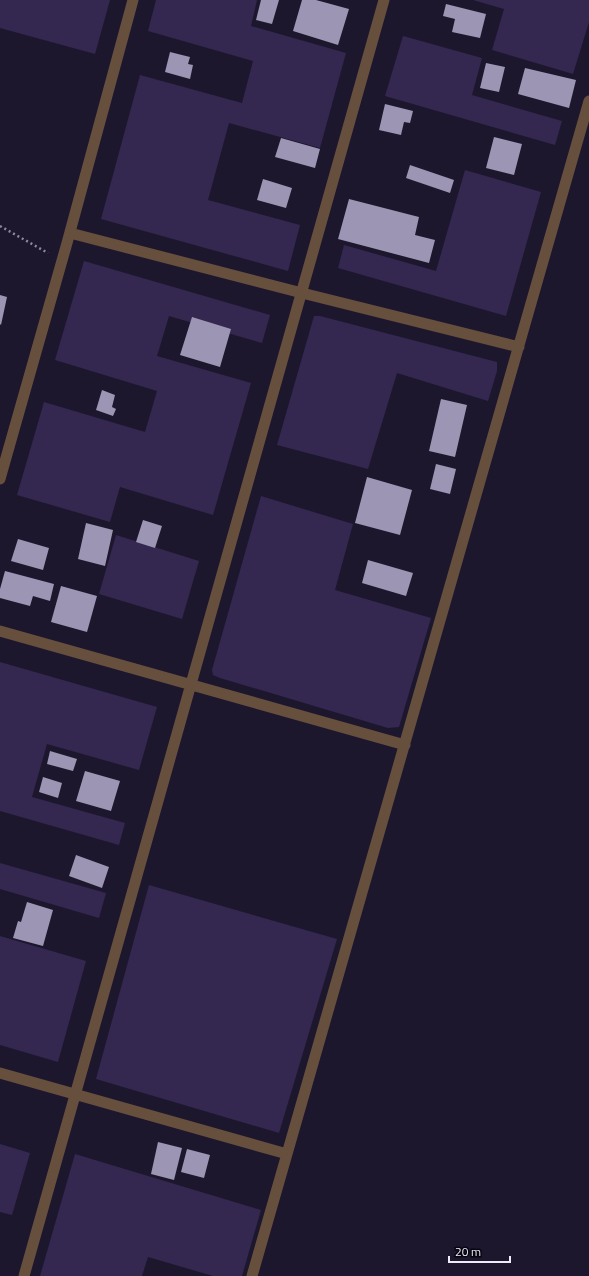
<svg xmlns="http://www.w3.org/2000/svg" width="589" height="1276" viewBox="0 0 589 1276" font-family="'Titillium Web',sans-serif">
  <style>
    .green { fill: #342750 }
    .building { fill: #9c95b3 }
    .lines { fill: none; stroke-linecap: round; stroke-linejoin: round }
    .path { stroke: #8e8a9d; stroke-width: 2.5; stroke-dasharray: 2 3; stroke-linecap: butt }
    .minor { stroke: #674f3d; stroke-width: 11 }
  </style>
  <rect width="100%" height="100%" fill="#1d172e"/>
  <path class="green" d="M0,0H110L95,54L0,28Z
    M156,0H257L251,26L346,53L320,148L229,123L208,200L300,225L288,271L101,219L140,75L242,103L253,61L148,31Z
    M473,0H589V22L573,74L492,50L504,9Z
    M403,36L482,58L472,95L562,121L555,145L385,96Z
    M465,170L541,192L506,316L338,268L344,245L436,271Z
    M84,261L270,315L262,343L169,316L157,356L251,383L213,515L120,487L110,522L17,495L44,402L145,432L157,391L55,360Z
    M314,316H320L497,362V371L488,401L397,373L368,469L277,445Z
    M261,496L353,524L335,590L431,618L399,727L388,728L220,678L213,675L212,670Z
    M116,535L199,561L182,619L99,594Z
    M0,662L157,707L139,770L47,744L32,797L125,823L119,845L0,811Z
    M0,863L106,893L99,918L0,889Z
    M149,885L337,939L279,1133L96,1079Z
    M0,936L86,961L58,1062L0,1045Z
    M0,1144L30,1153L12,1215L0,1212Z
    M75,1154L261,1210L242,1276H213L148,1257L142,1276H40Z"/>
  <path class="building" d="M261,0H279L272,24L256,20Z
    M302,0H316L349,9L338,45L293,31Z
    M446,4L486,14L480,38L452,32L455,19L443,16Z
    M170,52L190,57L188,64L193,65L190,79L165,72Z
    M486,63L505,67L499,92L480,88Z
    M525,68L576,80L569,108L518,94Z
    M385,104L413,111L410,123L404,122L401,135L379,130Z
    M494,137L522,144L514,175L486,168Z
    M281,138L320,149L315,168L275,157Z
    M410,165L454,180L450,193L406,178Z
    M263,179L292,188L286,208L257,200Z
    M349,199L419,217L415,235L435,240L429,263L338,239Z
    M0,295L7,297L1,325L0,324Z
    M192,317L231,329L220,367L180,355Z
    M102,390L115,395L112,407L116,409L113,416L96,410Z
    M441,399L467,405L455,457L429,451Z
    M436,464L456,469L450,494L430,489Z
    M367,477L412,490L400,535L355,523Z
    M143,520L162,526L155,548L136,542Z
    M86,523L113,530L105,566L78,559Z
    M18,539L49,548L43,570L11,561Z
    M368,560L413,573L406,596L362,583Z
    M5,571L54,584L50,601L33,596L30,606L0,598V589Z
    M61,586L97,596L87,632L51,622Z
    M50,751L77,759L73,771L47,764Z
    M85,771L120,781L111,811L76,801Z
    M43,777L62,783L58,798L39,792Z
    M76,855L109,867L102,888L69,876Z
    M27,902L53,910L43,946L13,938L18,921L21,922Z
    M158,1142L182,1148L174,1180L151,1174Z
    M187,1149L210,1155L204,1178L181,1172Z"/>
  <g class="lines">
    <path class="path" d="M0,226L48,253"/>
    <path class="minor" d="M70,233L302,293L519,347
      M0,479L67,243L133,0
      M0,631L405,745
      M0,1073L287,1154
      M24,1276L384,0
      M252,1276L589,101"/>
  </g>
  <path d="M449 1256v6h61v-6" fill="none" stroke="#eeebfb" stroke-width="2"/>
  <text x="455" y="1256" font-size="12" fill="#eeebfb" stroke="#07050e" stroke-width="3" paint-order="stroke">20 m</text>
</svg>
